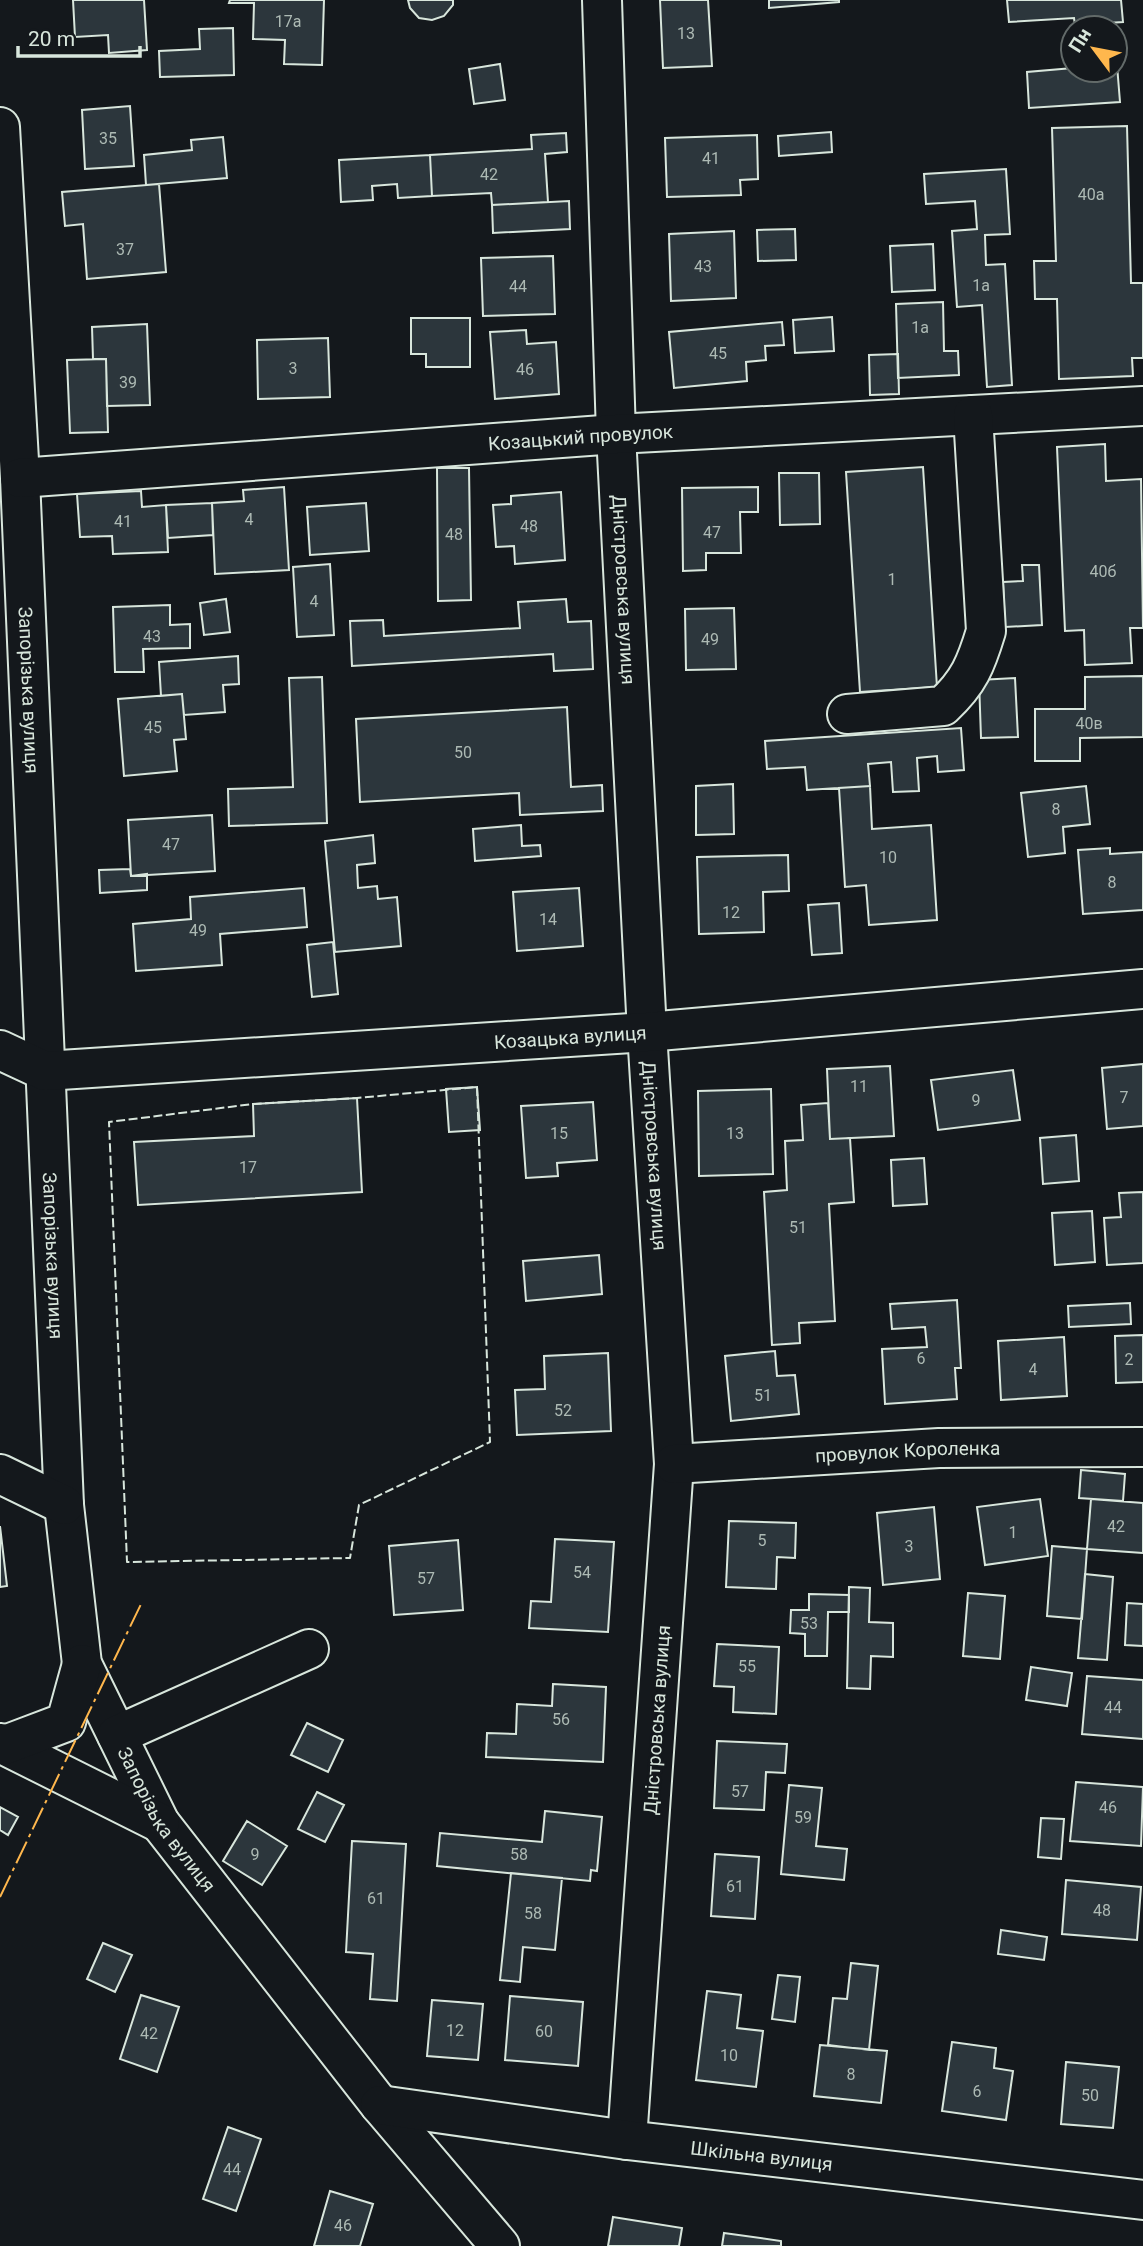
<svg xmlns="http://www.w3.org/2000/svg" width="1143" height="2246" viewBox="0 0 1143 2246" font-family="Roboto,sans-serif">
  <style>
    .building { fill: #2c363c; stroke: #d8e6dc; stroke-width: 2 }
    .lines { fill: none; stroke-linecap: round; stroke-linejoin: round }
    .minor-casing { stroke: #d8e6dc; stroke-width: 42 }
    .minor { stroke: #14181c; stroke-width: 38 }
    .fence { stroke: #d8e6dc; stroke-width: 2; stroke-dasharray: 9 3.5; stroke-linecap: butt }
    .power { stroke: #ffb74d; stroke-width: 2; stroke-dasharray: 24 5 3.5 5; stroke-linecap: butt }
    .labels { text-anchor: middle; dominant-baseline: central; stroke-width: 5; stroke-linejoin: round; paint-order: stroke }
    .number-label { font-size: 16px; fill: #adbab4 }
    .street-label { font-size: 19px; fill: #d8e6dc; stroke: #14181c }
  </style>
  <rect width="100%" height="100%" fill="#14181c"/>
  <path class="building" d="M73,0H144L147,50L109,53L108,35L75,37Z
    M230,0H324L322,65L284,64L285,40L253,39L254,3H229Z
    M408,0H453V5L444,16L432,20L419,18L410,8Z
    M660,0H708L712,66L663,68Z
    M769,0H839V2L769,8Z
    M1007,0H1121L1123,22L1075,25L1074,18L1009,22Z
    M233,28L234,75L160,77L159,51L200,49L199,29Z
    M500,64L505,100L474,104L469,69Z
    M1117,65L1120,102L1029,108L1027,72L1073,68L1115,70V66Z
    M130,106L134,166L85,169L82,110Z
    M1127,126L1131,283H1143V358H1132L1133,376L1059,379L1057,299H1035L1034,261H1056L1052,128Z
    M831,132L832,152L779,156L778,136Z
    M566,133L567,152L545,154L548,202L492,205L491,193L432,196L430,155L532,149L531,135Z
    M757,135L758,179L740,180L741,195L667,197L665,138Z
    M223,137L227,178L146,185L144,155L192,150L191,140Z
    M430,155L432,196L398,198L397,184L372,186L373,200L341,202L339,160Z
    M1006,169L1010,234L985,235L986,265L1005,264L1012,385L987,387L982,305L957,307L952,231L977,229L975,201L926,204L924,174Z
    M159,184L166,272L87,279L83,224L65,226L62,192Z
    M569,201L570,229L493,233L492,205Z
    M795,229L796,260L758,261L757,230Z
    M734,231L736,298L671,301L669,234Z
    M933,244L935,290L892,292L890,246Z
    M553,256L555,314L483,316L481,258Z
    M943,302L944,351H958L959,375L898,378L896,304Z
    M832,317L834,351L795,353L793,320Z
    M411,318H470V367H426V354H411Z
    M782,322L784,345L765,346L766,360L746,362L747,381L674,388L669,332Z
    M147,324L150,405L107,406L106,359H93L92,327Z
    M526,330L527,344L556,342L559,394L495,399L490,332Z
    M328,338L330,397L258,399L257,340Z
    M898,354L899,394L870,395L869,355Z
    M106,359L108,432L70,433L67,360Z
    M1105,444L1106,481L1141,479L1143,628H1130L1132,663L1085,665L1084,630L1065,631L1057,447Z
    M923,467L937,687L860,692L846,472Z
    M437,468H469L471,600L438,601Z
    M779,473H819L820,524L780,525Z
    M284,487L289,570L215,574L212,503L244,501L243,490Z
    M758,487V512H740L741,553H706V570L683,571L682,488Z
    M141,491L142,507L166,505L168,552L113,554L112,536L80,537L77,494Z
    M561,492L565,560L515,564L514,546L496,547L493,505L511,504V496Z
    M212,503L213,535L168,538L166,505Z
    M366,503L369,551L310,555L307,507Z
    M330,564L334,635L297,637L293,567Z
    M1022,565H1039L1042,625L1005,627L1003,582L1023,581Z
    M226,599L230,632L204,635L200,603Z
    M566,599L568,622L591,621L593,669L554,671L553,654L352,666L350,621L383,620L384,636L520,628L518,602Z
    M170,605V625L190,624V648L143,649L144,672H115L113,607Z
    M734,608L736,669L686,670L685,609Z
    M238,656L239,684L223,685L225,712L184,715L182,694L161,696L159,662Z
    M1143,676V737L1080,738V761H1035V709H1085V677Z
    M322,677L327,823L229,826L228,789L293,787L289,678Z
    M1015,678L1018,737L981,738L979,680Z
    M182,694L186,739L174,740L177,771L124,776L118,699Z
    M567,707L571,787L602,785L603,811L520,815L519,793L360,802L356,719Z
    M961,728L964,770L938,772L937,756L917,758L919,791L893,792L891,762L868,764L870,786L807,790L805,767L767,769L765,741Z
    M733,784L734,834L696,835V786Z
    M870,786L872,829L931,825L937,920L869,925L866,885L845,887L839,788Z
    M1086,786L1090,824L1063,827L1065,853L1028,857L1021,793Z
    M212,815L215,871L131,876L128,820Z
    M521,825L522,846L540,845L541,856L475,861L473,829Z
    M373,835L375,863L357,865L358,888L377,886L378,899L397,897L401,946L335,952L325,841Z
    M1110,848V854L1143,852V910L1083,914L1078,850Z
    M788,855L789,891L763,892L764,932L699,934L697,857Z
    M130,869L131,876L147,874V890L100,893L99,870Z
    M304,888L307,927L220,934L222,965L136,971L133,924L191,919L190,897Z
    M579,888L583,946L517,951L513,892Z
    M839,903L842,953L812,955L808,905Z
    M333,942L338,994L312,997L307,945Z
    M1143,1064V1126L1107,1129L1102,1068Z
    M890,1066L894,1136L830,1139L827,1069Z
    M1013,1070L1020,1120L938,1130L931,1080Z
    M477,1087L480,1130L449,1132L446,1089Z
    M771,1089L773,1174L699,1176L698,1091Z
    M357,1098L362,1192L138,1205L134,1142L254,1136L253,1104Z
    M593,1102L597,1160L557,1163L558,1176L526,1178L521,1106Z
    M828,1103L830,1139L850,1138L854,1202L829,1204L835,1321L799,1323L800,1343L772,1345L764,1192L787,1190L785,1141L803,1140L801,1105Z
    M1076,1135L1079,1181L1043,1184L1040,1138Z
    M924,1158L927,1204L893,1206L891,1160Z
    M1143,1192V1263L1107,1265L1104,1218L1121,1217L1119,1193Z
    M1092,1211L1095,1262L1055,1265L1052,1213Z
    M599,1255L602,1294L526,1301L523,1261Z
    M957,1300L961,1368H955L957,1399L885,1404L882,1349L927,1347L925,1327L892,1329L890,1304Z
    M1130,1303L1131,1324L1069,1327L1068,1306Z
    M1143,1335V1382L1116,1383L1115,1336Z
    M1064,1337L1067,1396L1001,1400L998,1341Z
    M775,1351L777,1376L795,1375L799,1414L731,1421L725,1356Z
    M608,1353L611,1431L517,1435L515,1390L545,1389L544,1356Z
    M1081,1470L1125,1474L1123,1501L1079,1498Z
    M1040,1499L1048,1556L985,1565L977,1507Z
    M1091,1499L1143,1503V1553L1087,1549Z
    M934,1507L940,1579L883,1585L877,1513Z
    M729,1521L796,1523L795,1558L777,1557L776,1589L726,1587Z
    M0,1526L7,1586L0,1587Z
    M555,1539L614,1542L608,1632L529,1628L531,1601L551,1602Z
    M458,1540L463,1610L394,1615L389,1546Z
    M1052,1546L1087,1549L1082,1619L1047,1616Z
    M1085,1574L1113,1577L1107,1660L1078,1658Z
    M849,1587L870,1588L869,1622L893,1623V1657L871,1656L870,1689L847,1688Z
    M968,1593L1005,1596L1000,1659L963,1656Z
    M809,1594L849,1595V1612H828L827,1656H805V1634L790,1633L791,1610H809Z
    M1127,1603L1143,1604V1646L1125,1645Z
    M717,1644L779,1647L776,1714L733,1712L734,1687L714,1686Z
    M1031,1667L1072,1673L1067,1706L1026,1700Z
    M1087,1676L1143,1680V1739L1082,1734Z
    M553,1684L606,1687L603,1762L486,1757L487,1733L516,1734L517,1704L552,1706Z
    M307,1723L343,1740L328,1772L291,1755Z
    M717,1741L787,1744L785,1773L766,1772L764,1810L714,1808Z
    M1076,1782L1143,1787L1141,1846L1070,1841Z
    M789,1785L822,1788L816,1846L847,1849L844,1880L781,1874Z
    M317,1792L344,1805L325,1842L298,1829Z
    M0,1807L18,1817L8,1835L0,1830Z
    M545,1811L602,1817L597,1871L591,1870L590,1881L437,1866L440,1833L542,1842Z
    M1041,1818L1064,1819L1061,1859L1038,1857Z
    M247,1821L287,1846L262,1885L223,1861Z
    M352,1841L406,1844L397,2001L370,1999L373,1954L346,1952Z
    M715,1854L759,1857L755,1919L711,1916Z
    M511,1873L562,1878L555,1950L523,1947L520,1982L500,1980Z
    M1066,1880L1141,1887L1137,1940L1062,1934Z
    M1001,1930L1047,1937L1044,1960L998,1954Z
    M103,1943L132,1955L115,1992L87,1979Z
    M851,1963L878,1966L869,2050L828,2045L833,1998L847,1999Z
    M778,1975L800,1977L795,2022L772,2019Z
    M707,1991L741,1995L737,2028L763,2031L756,2087L696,2080Z
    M141,1995L179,2007L157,2072L120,2059Z
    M510,1996L583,2002L578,2066L505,2060Z
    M432,2000L483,2004L478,2060L427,2056Z
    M952,2042L996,2048L994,2068L1013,2071L1006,2120L942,2111Z
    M820,2045L887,2051L881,2103L814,2096Z
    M1066,2062L1119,2067L1113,2128L1061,2124Z
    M228,2127L261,2139L236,2211L203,2199Z
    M330,2191L373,2204L360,2246H314Z
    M613,2217L682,2228L679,2246H608Z
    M724,2233L781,2241V2246H722Z"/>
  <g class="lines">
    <g class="minor-casing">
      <g id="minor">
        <path id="s1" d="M602,0L616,434L647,1032L674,1464L627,2140"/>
        <path id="s2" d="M0,127L20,478L64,1505L82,1664L160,1823L380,2105L500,2246"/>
        <path id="s3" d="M20,478L616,434L1143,406"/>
        <path d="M847,714L943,706C969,682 976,664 986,631L973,415"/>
        <path id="s4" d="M0,1050L45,1071L647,1032L1143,989"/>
        <path id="s5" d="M674,1464L939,1448L1143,1447"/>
        <path d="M0,1474L64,1505"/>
        <path d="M117,1735L309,1649"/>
        <path d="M0,1743L160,1823"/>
        <path d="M5,1745L66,1722L82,1664"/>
        <path id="s6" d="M380,2105L627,2140L1143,2200"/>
      </g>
    </g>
    <use href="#minor" class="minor"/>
    <path class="fence" d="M477,1087L490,1442L359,1505L350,1558L127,1562L109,1122L253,1104L357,1098Z"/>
    <path class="power" d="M0,1897L142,1602"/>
  </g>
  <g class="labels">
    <g class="number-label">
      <text x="288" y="21">17а</text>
      <text x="686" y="33">13</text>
      <text x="108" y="138">35</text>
      <text x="711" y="158">41</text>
      <text x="489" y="174">42</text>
      <text x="1091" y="194">40а</text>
      <text x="125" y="249">37</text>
      <text x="703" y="266">43</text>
      <text x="981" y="285">1а</text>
      <text x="518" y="286">44</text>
      <text x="920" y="327">1а</text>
      <text x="718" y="353">45</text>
      <text x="293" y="368">3</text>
      <text x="525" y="369">46</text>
      <text x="128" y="382">39</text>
      <text x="249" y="519">4</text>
      <text x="123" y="521">41</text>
      <text x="529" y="526">48</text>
      <text x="712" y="532">47</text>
      <text x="454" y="534">48</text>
      <text x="1103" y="571">40б</text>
      <text x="892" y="579">1</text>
      <text x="314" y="601">4</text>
      <text x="152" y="636">43</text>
      <text x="710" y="639">49</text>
      <text x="1089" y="723">40в</text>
      <text x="153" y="727">45</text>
      <text x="463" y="752">50</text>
      <text x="1056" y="809">8</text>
      <text x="171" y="844">47</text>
      <text x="888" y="857">10</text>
      <text x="1112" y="882">8</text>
      <text x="731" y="912">12</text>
      <text x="548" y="919">14</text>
      <text x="198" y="930">49</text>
      <text x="859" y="1086">11</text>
      <text x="1124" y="1097">7</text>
      <text x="976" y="1100">9</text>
      <text x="559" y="1133">15</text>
      <text x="735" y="1133">13</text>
      <text x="248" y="1167">17</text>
      <text x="798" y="1227">51</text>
      <text x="921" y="1358">6</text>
      <text x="1129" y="1359">2</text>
      <text x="1033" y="1369">4</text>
      <text x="763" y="1395">51</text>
      <text x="563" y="1410">52</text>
      <text x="1116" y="1526">42</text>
      <text x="1013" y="1532">1</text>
      <text x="762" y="1540">5</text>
      <text x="909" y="1546">3</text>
      <text x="582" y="1572">54</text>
      <text x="426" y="1578">57</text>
      <text x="809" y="1623">53</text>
      <text x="747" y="1666">55</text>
      <text x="1113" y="1707">44</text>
      <text x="561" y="1719">56</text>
      <text x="740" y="1791">57</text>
      <text x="1108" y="1807">46</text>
      <text x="803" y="1817">59</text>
      <text x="255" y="1854">9</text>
      <text x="519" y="1854">58</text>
      <text x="735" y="1886">61</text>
      <text x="376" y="1898">61</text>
      <text x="1102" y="1910">48</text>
      <text x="533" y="1913">58</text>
      <text x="455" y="2030">12</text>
      <text x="544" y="2031">60</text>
      <text x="149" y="2033">42</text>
      <text x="729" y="2055">10</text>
      <text x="851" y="2074">8</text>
      <text x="977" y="2091">6</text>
      <text x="1090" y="2095">50</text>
      <text x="232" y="2169">44</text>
      <text x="343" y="2225">46</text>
    </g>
    <g class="street-label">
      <text stroke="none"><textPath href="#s3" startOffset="562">Козацький провулок</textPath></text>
      <text stroke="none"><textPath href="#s1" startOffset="590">Дністровська вулиця</textPath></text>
      <text stroke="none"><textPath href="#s2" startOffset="564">Запорізька вулиця</textPath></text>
      <text stroke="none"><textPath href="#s4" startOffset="576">Козацька вулиця</textPath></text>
      <text stroke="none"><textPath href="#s1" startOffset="1157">Дністровська вулиця</textPath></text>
      <text stroke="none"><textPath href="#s2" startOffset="1130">Запорізька вулиця</textPath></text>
      <text stroke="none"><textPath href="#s5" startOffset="234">провулок Короленка</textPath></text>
      <text transform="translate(657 1720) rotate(-86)">Дністровська вулиця</text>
      <text stroke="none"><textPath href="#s2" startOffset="1717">Запорізька вулиця</textPath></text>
      <text stroke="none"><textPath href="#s6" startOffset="385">Шкільна вулиця</textPath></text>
    </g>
  </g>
  <g transform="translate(1094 49) rotate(302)"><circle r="33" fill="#14181c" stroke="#626a69" stroke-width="2"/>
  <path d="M0-5L12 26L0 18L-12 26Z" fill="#ffb74d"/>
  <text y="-10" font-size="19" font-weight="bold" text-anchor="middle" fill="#d8e6dc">Пн</text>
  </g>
  <path d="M18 46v10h122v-10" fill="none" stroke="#d8e6dc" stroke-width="3.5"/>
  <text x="28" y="46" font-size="21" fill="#d8e6dc" stroke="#14181c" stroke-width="5" paint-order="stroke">20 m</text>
</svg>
